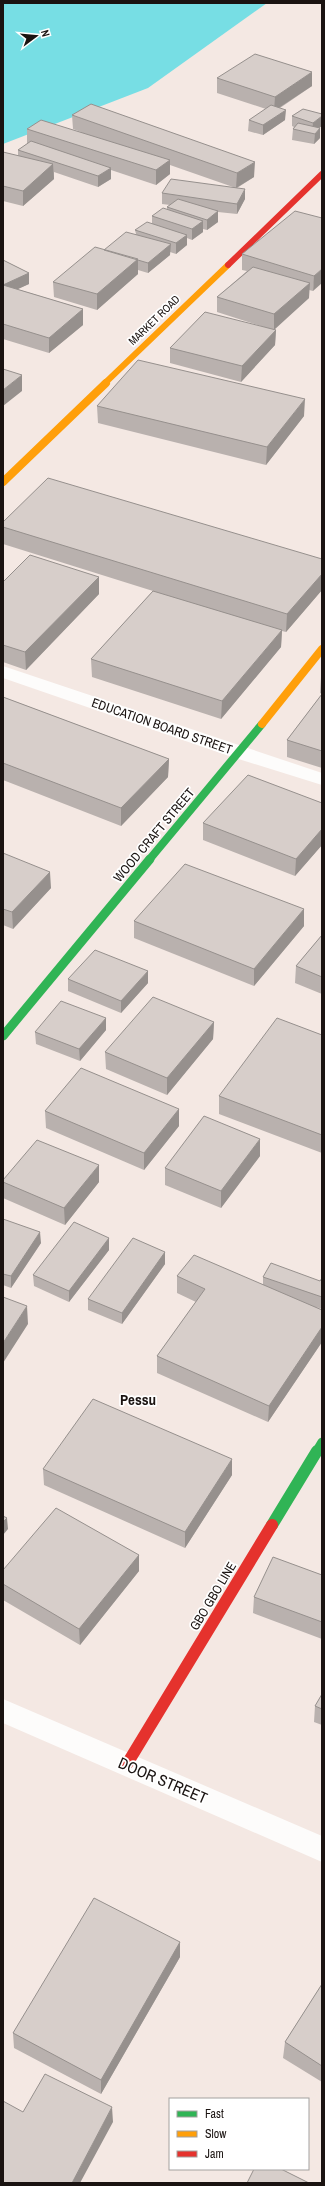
<svg xmlns="http://www.w3.org/2000/svg" width="325" height="2186" viewBox="0 0 325 2186" font-family="'Archivo Narrow',sans-serif">
  <style>
    .water { fill: #77dee4 }
    .lines { fill: none; stroke-linecap: round; stroke-linejoin: round }
    .street { fill: #fdfcfb; fill-rule: evenodd }
    .fast-far2 { stroke: #30b455; stroke-width: 8 }
    .fast-far1 { stroke: #30b455; stroke-width: 9 }
    .fast { stroke: #30b455; stroke-width: 12 }
    .slow-far1 { stroke: #ff9f0a; stroke-width: 6 }
    .slow { stroke: #ff9f0a; stroke-width: 8 }
    .jam-far1 { stroke: #e5322d; stroke-width: 6 }
    .jam { stroke: #e5322d; stroke-width: 12 }
    .wall { fill: #b9b1ae }
    .shaded-wall { fill: #96908d }
    .building { fill: #d7ceca; stroke: #96908d }
    .labels { text-anchor: middle; dominant-baseline: central; stroke-width: 3.5; stroke-linejoin: round; paint-order: stroke }
    .far-street-label { font-size: 11px; fill: #1a1311; stroke: #fff }
    .street-label { font-size: 13px; fill: #1a1311; stroke: #fff }
    .quarter-label { font-size: 15px; font-weight: bold; fill: #1a1311; stroke: #fff }
    .near-street-label { font-size: 16px; fill: #1a1311; stroke: #fff }
  </style>
  <rect width="100%" height="100%" fill="#f4e8e3"/>
  <path class="water" d="M3,3H267L148,88L3,144Z"/>
  <g class="lines">
    <path class="street" d="M3,666L322,773V785L232,757L3,678Z
      M3,1699L322,1836V1862L3,1723Z"/>
    <path class="fast-far2" d="M149,860L262,724"/>
    <path class="fast-far1" d="M3,1036L150,859
      M316,1452L322,1442"/>
    <path class="fast" d="M272,1525L317,1451"/>
    <path class="slow-far1" d="M104,384L228,265"/>
    <path class="slow" d="M3,482L106,383
      M262,724L322,649"/>
    <path class="jam-far1" d="M228,265L322,174"/>
    <path class="jam" d="M127,1764L272,1525"/>
  </g>
  <path class="wall" d="M217,78L312,86L280,108L285,120L263,135L248,131L249,120L266,109L217,93Z
    M303,109L320,128V138L314,144L292,140L293,129L294,127L292,126V116Z
    M72,115L254,177L237,188L245,199L237,214L218,212V222L207,230L203,229V232L192,240L187,238V245L176,254L170,252V255L148,273L138,270V274L97,310L54,297L53,282L104,250L136,234L135,230L152,224V216L167,210V207L170,205L162,204V193L233,187L170,165V174L156,185L111,170V179L98,187L54,172V179L23,206L3,201V152L18,156V150L27,144V129L81,132L73,129Z
    M322,218L313,291L309,290V298L274,329L276,330L275,345L241,382L170,363V348L267,328L217,312V297L247,271L242,270V254Z
    M3,260L29,273V284L17,289L83,309V325L49,353L3,339Z
    M97,406L304,416L266,465L98,423Z
    M3,522L322,559V590L286,632L282,631L281,647L221,719L92,677L91,659L153,591L3,544Z
    M99,577V594L26,670L3,662V582Z
    M322,675V694L320,693L321,677Z
    M322,694V768L287,757V740Z
    M3,697L169,759L168,777L121,826L3,780Z
    M322,803V845L295,876L203,840V823Z
    M3,853L51,888L13,929L3,925Z
    M304,909V926L254,986L134,938V921Z
    M322,935V994L295,983L296,966Z
    M68,979L148,983L121,1013L68,991Z
    M214,1022L213,1039L167,1095L106,1069L105,1052Z
    M106,1030L80,1061L36,1044L35,1032Z
    M322,1035V1153L219,1114V1096Z
    M179,1109V1126L144,1170L46,1128L45,1111Z
    M260,1156L221,1208L165,1185V1168Z
    M3,1180L99,1182L65,1225L3,1198Z
    M3,1219L41,1243L11,1288L3,1285Z
    M109,1238V1250L69,1302L34,1286L33,1275Z
    M165,1252V1264L122,1324L88,1310V1299Z
    M177,1276L263,1284V1277L320,1281L322,1278V1309L316,1307L322,1310V1342L268,1422L157,1373V1356L196,1302L177,1293Z
    M43,1469L232,1475L185,1548L44,1485Z
    M139,1555V1571L80,1645L3,1600V1570Z
    M322,1575V1639L253,1613L254,1597Z
    M322,1694V1725L314,1722L315,1706Z
    M180,1942V1957L101,2094L14,2048L13,2033Z
    M322,1984V2082L283,2058L285,2042Z"/>
  <path class="shaded-wall" d="M312,72V86L274,111L275,97Z
    M286,110L285,120L263,135V125Z
    M322,116V126L312,133L313,123Z
    M320,128V138L314,144L315,134Z
    M170,160V174L156,185V170Z
    M255,162L254,177L236,188L237,173Z
    M53,164L54,179L23,206V191Z
    M111,168V179L98,187V176Z
    M245,189V199L237,214V204Z
    M218,211V222L207,230V220Z
    M203,221V232L192,240V229Z
    M187,235V245L176,254V243Z
    M171,244L170,255L148,273V263Z
    M138,259V274L97,310V294Z
    M322,269V283L313,291L314,276Z
    M29,273V284L3,296V285Z
    M310,283L309,298L274,330V314Z
    M83,309V325L49,353V338Z
    M276,330L275,345L241,382L242,366Z
    M22,375V391L3,406V390Z
    M305,399L304,416L266,465L267,447Z
    M322,574V590L286,632L287,614Z
    M99,577V594L26,670L25,652Z
    M282,630L281,647L221,719L222,701Z
    M169,759L168,777L121,826V808Z
    M322,829V845L295,876L296,859Z
    M50,872L51,888L13,929L12,912Z
    M304,909V926L254,986V969Z
    M148,971V983L121,1013V1001Z
    M106,1018V1030L80,1061L79,1049Z
    M214,1022L213,1039L167,1095V1078Z
    M179,1109V1126L144,1170V1153Z
    M260,1139V1156L221,1208V1191Z
    M99,1165V1182L65,1225L64,1208Z
    M40,1232L41,1243L11,1288V1276Z
    M109,1238V1250L69,1302V1291Z
    M165,1252V1264L122,1324V1313Z
    M27,1306L28,1324L3,1363V1343Z
    M322,1327V1342L268,1422L269,1406Z
    M232,1459V1475L185,1548V1532Z
    M7,1518L8,1529L3,1535V1522Z
    M139,1555V1571L80,1645L79,1629Z
    M180,1942V1957L101,2094V2080Z
    M112,2107L113,2122L80,2183H72Z"/>
  <path class="building" d="M255,54L312,72L275,97L217,78Z
    M91,104L255,162L237,173L72,115Z
    M271,105L286,110L263,125L249,120Z
    M303,109L322,114V116L313,123L292,116Z
    M41,120L170,160L156,170L27,129Z
    M298,123L320,128L315,134L293,129Z
    M31,141L111,168L98,176L18,150Z
    M3,152L53,164L23,191L3,186Z
    M171,179L245,189L237,204L162,193Z
    M178,199L218,211L207,220L167,207Z
    M163,208L203,221L192,229L152,216Z
    M295,211L322,218V269L314,276L242,254Z
    M147,222L187,235L176,243L135,230Z
    M126,232L171,244L148,263L104,250Z
    M95,247L138,259L97,294L53,282Z
    M3,260L29,273L3,285Z
    M253,267L310,283L274,314L217,297Z
    M3,285L83,309L49,338L3,324Z
    M205,312L276,330L242,366L170,348Z
    M138,360L305,399L267,447L97,406Z
    M3,369L22,375L3,390Z
    M48,478L322,559V574L287,614L3,527V522Z
    M30,555L99,577L25,652L3,645V582Z
    M153,591L282,630L222,701L91,659Z
    M322,694V751L287,740Z
    M3,697L169,759L121,808L3,763Z
    M248,775L322,803V829L296,859L203,823Z
    M3,853L50,872L12,912L3,909Z
    M185,864L304,909L254,969L134,921Z
    M322,935V977L296,966Z
    M95,950L148,971L121,1001L68,979Z
    M153,997L214,1022L167,1078L105,1052Z
    M61,1001L106,1018L79,1049L35,1032Z
    M277,1018L322,1035V1135L219,1096Z
    M81,1068L179,1109L144,1153L45,1111Z
    M204,1116L260,1139L221,1191L165,1168Z
    M37,1140L99,1165L64,1208L3,1182V1180Z
    M3,1219L40,1232L11,1276L3,1274Z
    M74,1222L109,1238L69,1291L33,1275Z
    M133,1238L165,1252L122,1313L88,1299Z
    M194,1255L322,1310V1327L269,1406L157,1356L205,1289L177,1276Z
    M271,1263L320,1281L322,1278V1297L263,1277Z
    M3,1297L27,1306L3,1343Z
    M93,1399L232,1459L185,1532L43,1469Z
    M56,1508L139,1555L79,1629L3,1584V1570Z
    M3,1516L7,1518L3,1522Z
    M273,1557L322,1575V1622L254,1597Z
    M322,1694V1709L315,1706Z
    M94,1898L180,1942L101,2080L13,2033Z
    M322,1984V2066L285,2042Z
    M45,2074L112,2107L72,2183H3V2101L23,2112Z
    M254,2169H281L309,2183H247Z"/>
  <g class="labels">
    <g class="far-street-label">
      <text transform="translate(154 320) rotate(-44)">MARKET ROAD</text>
    </g>
    <g class="street-label">
      <text transform="translate(162 726) rotate(19)">EDUCATION BOARD STREET</text>
      <text transform="translate(154 835) rotate(-50)">WOOD CRAFT STREET</text>
      <text transform="translate(213 1596) rotate(-59)">GBO GBO LINE</text>
    </g>
    <g class="quarter-label">
      <text x="138" y="1399">Pessu</text>
    </g>
    <g class="near-street-label">
      <text transform="translate(163 1780) rotate(23)">DOOR STREET</text>
    </g>
  </g>
  <rect width="325" height="2186" fill="none" stroke="#1a1311" stroke-width="8"/>
  <rect x="169" y="2098" width="140" height="72" fill="#ffffff" stroke="#a3a1a0"/>
  <rect x="177" y="2111" width="20" height="6" fill="#30b455" stroke="#a3a1a0"/>
  <text x="205" y="2118" font-size="12" fill="#1a1311">Fast</text>
  <rect x="177" y="2131" width="20" height="6" fill="#ff9f0a" stroke="#a3a1a0"/>
  <text x="205" y="2138" font-size="12" fill="#1a1311">Slow</text>
  <rect x="177" y="2151" width="20" height="6" fill="#e5322d" stroke="#a3a1a0"/>
  <text x="205" y="2158" font-size="12" fill="#1a1311">Jam</text>
  <g transform="translate(36 36) rotate(74)" stroke="#ffffff" stroke-width="3" paint-order="stroke">
  <path d="M0-3L7 15L0 10L-7 15Z" fill="#1a1311"/>
  <text y="-6" font-size="11" font-weight="bold" text-anchor="middle" fill="#1a1311">N</text>
  </g>
</svg>
